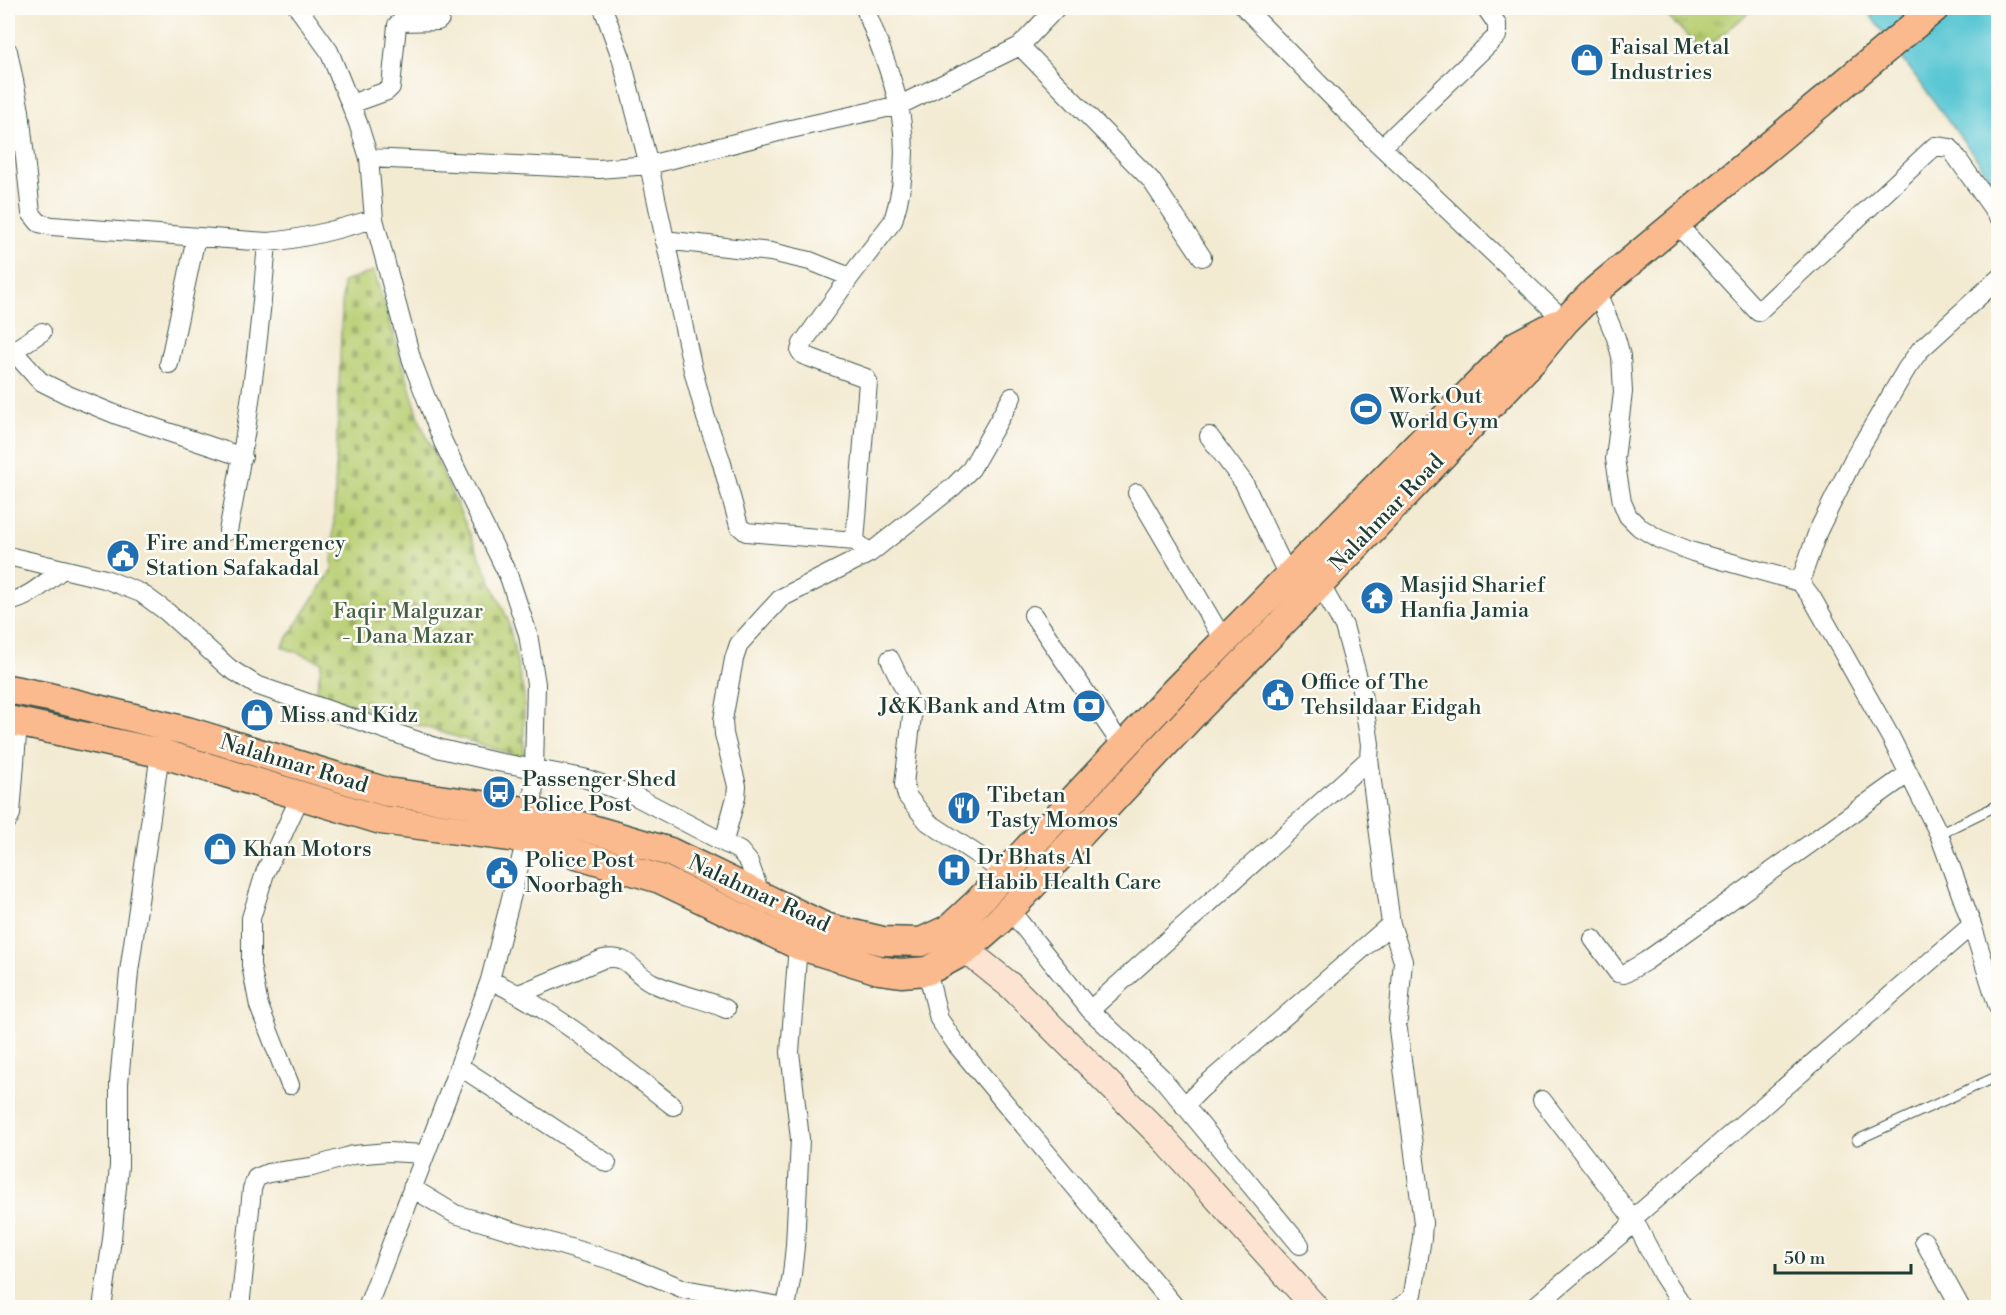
<svg xmlns="http://www.w3.org/2000/svg" width="2006" height="1315" viewBox="0 0 2006 1315" font-family="'Libre Bodoni',serif">
  <style>
    .cemetery { fill: url(#cemetery-stones); stroke: #6c8653; stroke-width: 1.5 }
    .park { fill: url(#park-tufts); stroke: #6c8653; stroke-width: 1.5 }
    .water { fill: #5bc7d4; stroke: #3d8284; stroke-width: 1.5 }
    .lines { fill: none; stroke-linecap: round; stroke-linejoin: round }
    .lane-casing { stroke: #3f574c; stroke-width: 11 }
    .street-casing { stroke: #3f574c; stroke-width: 20 }
    .secondary-casing { stroke: #3f574c; stroke-width: 28 }
    .primary-casing { stroke: #3f574c; stroke-width: 31 }
    .lane { stroke: #fff; stroke-width: 9 }
    .street { stroke: #fff; stroke-width: 18 }
    .secondary { stroke: #fde3d1; stroke-width: 26 }
    .primary { stroke: #fbba8d; stroke-width: 28 }
    .labels { text-anchor: middle; dominant-baseline: central; stroke-width: 5; stroke-linejoin: round; paint-order: stroke }
    .poi-label { font-size: 22px; fill: #1f3d34; stroke: #fdfcf7; text-anchor: start }
    .street-label { font-size: 22px; fill: #1f3d34; stroke: #fdfcf7 }
    .park-label { font-size: 22px; fill: #456144; stroke: #fdfcf7 }
  </style>
  <defs>
    <pattern id="cemetery-stones" width="16" height="16" patternUnits="userSpaceOnUse" patternTransform="scale(1.5)"><rect width="16" height="16" fill="#b8ce72"/><path d="M2 7V4a2 2 0 0 1 4 0v3zM10 15v-3a2 2 0 0 1 4 0v3z" fill="#95a85e"/></pattern>
    <pattern id="park-tufts" width="24" height="20" patternUnits="userSpaceOnUse" patternTransform="scale(1.5)"><rect width="24" height="20" fill="#b8ce72"/><path d="M3 7l-1-3M5 7V3M7 7l1-3M15 17l-1-3M17 17v-4M19 17l1-3" fill="none" stroke="#95a85e"/></pattern>
  </defs>
  <rect width="100%" height="100%" fill="#fdfcf7"/>
  <filter id="ink" filterUnits="userSpaceOnUse"><feTurbulence type="fractalNoise" baseFrequency=".0167" numOctaves="2"/><feDisplacementMap in="SourceGraphic" scale="12" xChannelSelector="R" yChannelSelector="G"/><feConvolveMatrix kernelMatrix="1 2 1 2 8 2 1 2 1" color-interpolation-filters="sRGB"/></filter>
  <filter id="wash" filterUnits="userSpaceOnUse"><feTurbulence type="fractalNoise" baseFrequency=".008" numOctaves="4" result="noise"/><feDisplacementMap in="SourceGraphic" scale="24" xChannelSelector="R" yChannelSelector="G"/><feGaussianBlur stdDeviation="1.35" result="paint"/><feColorMatrix in="noise" values="0 0 0 0 0 0 0 0 0 0 0 0 0 0 0 0 0 1.4 0 .05"/><feComposite in="paint" operator="in"/></filter>
  <g filter="url(#wash)">
    <rect width="100%" height="100%" fill="#f3ead2"/>
    <path class="cemetery" d="M374,271L421,424L508,620L524,696V758L316,693L322,662L282,647L332,570L343,282Z"/>
    <path class="park" d="M1659,8H1754L1703,51Z"/>
    <path class="water" d="M1865,8H1998V188Z"/>
  </g>
  <g filter="url(#ink)">
    <g class="lines">
      <g class="lane-casing">
        <path id="lane" d="M1939,834L1998,805
          M1857,1140L1998,1076"/>
      </g>
      <g class="street-casing">
        <path id="street" d="M298,8L329,51L358,123L369,158L374,219L412,361L443,442L509,577L528,634L536,684L533,812L490,980L459,1066L367,1308
          M603,8L621,57L649,165L693,370L706,418L721,460L739,526L746,532L855,541L870,553
          M1245,8L1371,137L1565,321
          M1020,46L1151,180L1202,257
          M8,51L20,111L31,213L39,223L52,226L267,242C304,239 339,229 374,219
          M351,104L387,91L391,87L397,25L401,22L438,21L440,19V8
          M1382,147L1497,36V24L1486,8
          M369,158L599,169L649,165L782,131L900,105L1020,46L1056,8
          M1676,223L1758,312L1935,146L1950,148L1998,216
          M664,240L771,252L810,261L850,277
          M1998,279L1920,350L1907,368L1854,458L1818,531L1800,582L1812,598L1891,738L1939,834L1972,925L1998,1007
          M1596,290L1616,338L1621,356L1623,392L1615,459L1622,502L1628,516L1639,527L1659,539L1693,552L1800,582
          M42,332L13,351L40,381L68,395L117,415L243,457
          M169,364L196,237
          M1209,436L1244,483L1288,576
          M1137,493L1224,641
          M228,531C247,436 260,339 267,242
          M855,541L868,382L866,378L803,355L800,351L802,344L850,277L893,221C919,137 895,85 865,8
          M8,556L105,579L141,593L167,612L229,668L256,685L441,749L492,761L584,778L633,795L740,851L749,862L761,896
          M1320,584L1344,626L1362,693L1370,744L1369,759L1391,924
          M8,602C28,599 47,581 63,569
          M1033,615L1123,747
          M890,659L913,707L904,784L907,796L928,822L1005,873
          M8,820L11,814L18,723
          M724,841L736,797L737,786L724,734L723,720L734,659L739,644L781,598L870,553L953,487L971,469L1012,397
          M1010,910L1090,1010L1161,1077L1300,1245
          M1593,939L1618,973L1624,974L1646,961L1909,773
          M927,971L939,1019L956,1044L1176,1308
          M490,980C557,1012 614,1060 673,1106
          M519,994L603,959C630,954 630,971 651,982C674,995 702,997 726,1009
          M1090,1010L1369,759
          M459,1066L607,1163
          M290,1085L259,1006L251,965V918L265,873L300,797
          M1542,1100L1634,1220L1662,1274L1684,1308
          M1184,1106L1201,1089L1391,924L1403,961L1398,1020
          M412,1188L455,1214L621,1263L684,1289L786,1307
          M1924,1241L1961,1308
          M102,1308L112,1239L119,1166V1083L129,972L160,753
          M240,1308L252,1189L256,1178L268,1173L312,1167L353,1155L388,1152L425,1154
          M786,1308L792,1274L795,1246L800,1139L790,1052L798,945
          M1398,1308L1410,1300L1413,1294L1422,1238L1423,1223L1398,1029
          M1533,1308L1626,1230L1636,1216L1972,925"/>
      </g>
      <g class="secondary-casing">
        <path id="secondary" d="M953,934L966,950L1012,987L1163,1138L1316,1308"/>
      </g>
      <g class="primary-casing">
        <path id="primary" d="M8,689L49,697L187,731L387,792L533,812L670,852L825,927L883,941L921,942L949,929L977,903L1174,692L1517,345L1557,324
          M8,720L160,753L381,820L526,839L660,879L798,945L879,970L901,973L927,971L966,950L997,923L1195,712L1320,584L1533,360L1565,321L1596,290L1935,8"/>
      </g>
      <use href="#lane" class="lane"/>
      <use href="#street" class="street"/>
      <use href="#secondary" class="secondary"/>
      <use href="#primary" class="primary"/>
    </g>
  </g>
  <defs>
    <g id="shop-disc" transform="scale(1.725)"><circle r="9.5" fill="#1f6fb2" stroke="#fdfcf7"/><path d="M-5-2.5h2.3a2.7 3.5 0 0 1 5.4 0H5L5.5 6h-11ZM-1.5-2.5h3a1.5 2.3 0 0 0-3 0Z" fill="#fff"/></g>
    <g id="stadium-disc" transform="scale(1.725)"><circle r="9.5" fill="#1f6fb2" stroke="#fdfcf7"/><path d="M0-5a6.5 5 0 1 0 0 10a6.5 5 0 1 0 0-10ZM-3.5-1.8h7v3.6h-7Z" fill="#fff"/></g>
    <g id="civic-disc" transform="scale(1.725)"><circle r="9.5" fill="#1f6fb2" stroke="#fdfcf7"/><path d="M-.6-6.5H3V-4.5H.6V-3L4-1V1h2V6H-6V1h2V-1L-.6-3ZM-1.2 2.5V6h2.4V2.5Z" fill="#fff"/></g>
    <g id="temple-disc" transform="scale(1.725)"><circle r="9.5" fill="#1f6fb2" stroke="#fdfcf7"/><path d="M0-6L5-2H3V0L6.5 2.5H4V6H1.5V3h-3V6H-4V2.5H-6.5L-3 0V-2H-5Z" fill="#fff"/></g>
    <g id="bank-disc" transform="scale(1.725)"><circle r="9.5" fill="#1f6fb2" stroke="#fdfcf7"/><path d="M-6-4H6V4H-6ZM0-2.3a2.3 2.3 0 1 0 0 4.6a2.3 2.3 0 1 0 0-4.6Z" fill="#fff"/></g>
    <g id="bus-disc" transform="scale(1.725)"><circle r="9.5" fill="#1f6fb2" stroke="#fdfcf7"/><path d="M-5-6H5V4H4V6H2V4H-2V6H-4V4H-5ZM-3.5-4V0h7V-4ZM-3.5 1.2v1.5H-2V1.2ZM2 1.2v1.5H3.5V1.2Z" fill="#fff"/></g>
    <g id="restaurant-disc" transform="scale(1.725)"><circle r="9.5" fill="#1f6fb2" stroke="#fdfcf7"/><path d="M-5-6h1v4h1v-4h1v4h1v-4h1v5L-1.5 .5V6h-2V.5L-5-1ZM5-6V6H3V1.5H1.5Q1.5-4 5-6Z" fill="#fff"/></g>
    <g id="hospital-disc" transform="scale(1.725)"><circle r="9.5" fill="#1f6fb2" stroke="#fdfcf7"/><path d="M-5-5h3v3.5h4V-5h3V5h-3V1.5h-4V5h-3Z" fill="#fff"/></g>
  </defs>
  <g fill-rule="evenodd">
    <use href="#shop-disc" x="1587" y="60"/>
    <use href="#stadium-disc" x="1366" y="409"/>
    <use href="#civic-disc" x="123" y="556"/>
    <use href="#temple-disc" x="1377" y="598"/>
    <use href="#civic-disc" x="1278" y="695"/>
    <use href="#bank-disc" x="1089" y="706"/>
    <use href="#shop-disc" x="257" y="715"/>
    <use href="#bus-disc" x="499" y="792"/>
    <use href="#restaurant-disc" x="964" y="808"/>
    <use href="#shop-disc" x="220" y="849"/>
    <use href="#hospital-disc" x="954" y="870"/>
    <use href="#civic-disc" x="502" y="873"/>
  </g>
  <g class="labels">
    <g class="poi-label">
      <text x="1610" y="47">Faisal Metal<tspan x="1610" dy="25">Industries</tspan></text>
      <text x="1389" y="396">Work Out<tspan x="1389" dy="25">World Gym</tspan></text>
      <text x="146" y="543">Fire and Emergency<tspan x="146" dy="25">Station Safakadal</tspan></text>
      <text x="1400" y="585">Masjid Sharief<tspan x="1400" dy="25">Hanfia Jamia</tspan></text>
      <text x="1301" y="682">Office of The<tspan x="1301" dy="25">Tehsildaar Eidgah</tspan></text>
      <text x="1066" y="706" text-anchor="end">J&amp;K Bank and Atm</text>
      <text x="280" y="715">Miss and Kidz</text>
      <text x="522" y="779">Passenger Shed<tspan x="522" dy="25">Police Post</tspan></text>
      <text x="987" y="795">Tibetan<tspan x="987" dy="25">Tasty Momos</tspan></text>
      <text x="243" y="849">Khan Motors</text>
      <text x="977" y="857">Dr Bhats Al<tspan x="977" dy="25">Habib Health Care</tspan></text>
      <text x="525" y="860">Police Post<tspan x="525" dy="25">Noorbagh</tspan></text>
    </g>
    <g class="street-label">
      <text transform="translate(1387 513) rotate(-46)">Nalahmar Road</text>
      <text transform="translate(294 764) rotate(17)">Nalahmar Road</text>
      <text transform="translate(759 894) rotate(25)">Nalahmar Road</text>
    </g>
    <g class="park-label">
      <text x="408" y="611">Faqir Malguzar<tspan x="408" dy="25">- Dana Mazar</tspan></text>
    </g>
  </g>
  <rect width="2006" height="1315" fill="none" stroke="#fdfcf7" stroke-width="30"/>
  <path d="M1775 1264v9h136v-9" fill="none" stroke="#1f3d34" stroke-width="3"/>
  <text x="1784" y="1264" font-size="18" fill="#1f3d34" stroke="#fdfcf7" stroke-width="4.5" paint-order="stroke">50 m</text>
</svg>
